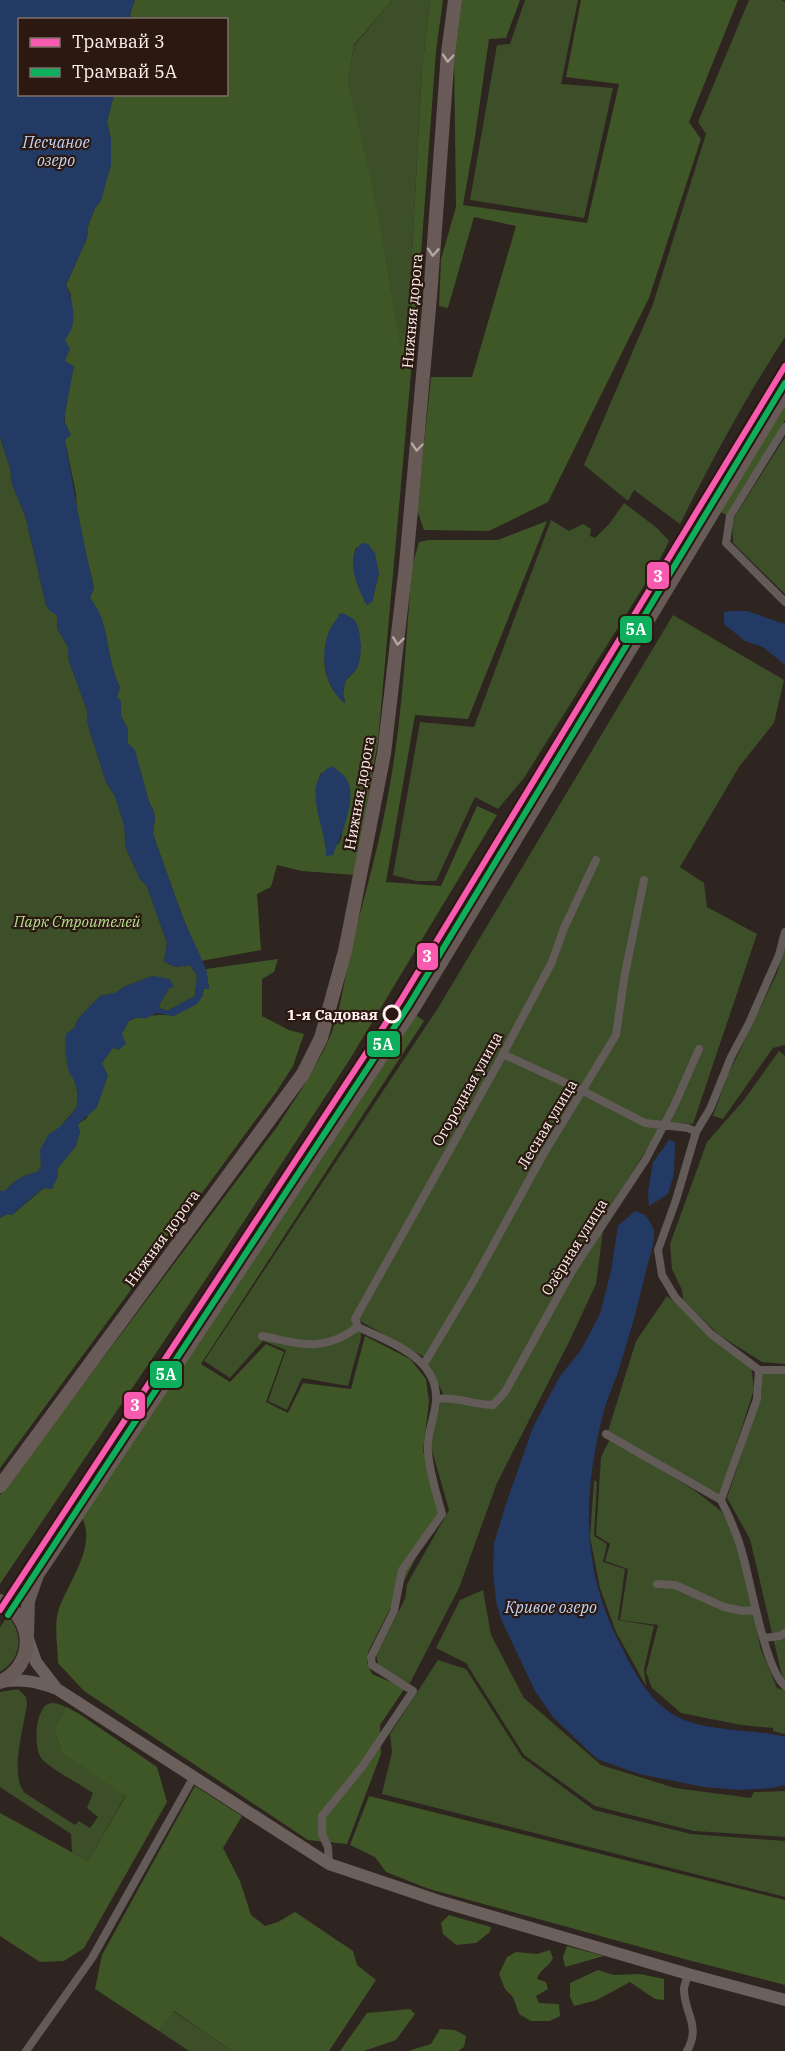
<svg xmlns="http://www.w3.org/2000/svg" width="785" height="2051" viewBox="0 0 785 2051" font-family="'IBM Plex Serif',serif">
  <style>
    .green { fill: #3c4f28 }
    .forest { fill: #3f5627; fill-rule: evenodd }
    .water { fill: #233b64 }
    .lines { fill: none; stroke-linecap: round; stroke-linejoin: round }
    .street { stroke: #635b58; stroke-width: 8 }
    .secondary { stroke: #6b605c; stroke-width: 12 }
    .primary { stroke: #685a56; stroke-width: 14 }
    .tram-1-casing { stroke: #2a1811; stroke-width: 10 }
    .tram-2-casing { stroke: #2a1811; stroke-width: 10 }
    .tram-1 { stroke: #f75aaf; stroke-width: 6 }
    .tram-2 { stroke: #0daf5c; stroke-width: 6 }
    .oneway { stroke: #b4a6a2 }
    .stop-dot { fill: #2a1811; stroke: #fff1ed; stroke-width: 3 }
    .labels { text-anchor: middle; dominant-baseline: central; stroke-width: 4.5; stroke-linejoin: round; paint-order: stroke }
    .street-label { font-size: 15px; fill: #fff1ed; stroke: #2a1811 }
    .park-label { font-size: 15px; font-style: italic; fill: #b3e08e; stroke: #2a1811 }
    .stop-label { font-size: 15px; font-weight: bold; fill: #fff1ed; stroke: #2a1811; text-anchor: end }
    .water-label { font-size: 16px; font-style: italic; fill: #c2d4f2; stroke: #2a1811 }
    .line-badge { stroke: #2a1811; stroke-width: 2 }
    .badge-label { font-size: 16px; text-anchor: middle; font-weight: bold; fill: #fff }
  </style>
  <rect width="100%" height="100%" fill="#2e2420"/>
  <path class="green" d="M392,0H430L422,70L409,305L401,349L387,262L348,82L354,46Z
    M525,0H578L561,84L613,88L584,218L470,200L497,45L510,44Z
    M749,0H781L785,2V337C746,397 712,460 680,524L634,490L628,501L584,465L653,304L706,134L698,122Z
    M0,437L10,468L12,484L26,518L46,605L58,615L57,628L68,647L69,661L87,710L88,725L106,782L115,796L124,824L126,848L140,879L147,886L167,943L164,962L176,967L190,965L197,975L195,996L167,1011L158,1007L169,988L153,976L126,986L115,993L100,996L78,1019L75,1027L74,1077L78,1095L77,1107L56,1132L41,1159V1167L38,1172C23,1175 15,1180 5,1191H0Z
    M785,437V594L733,543L732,521Z
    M624,503L657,528L669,541L657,565L524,778L498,809L475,797L436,881H416L393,875L420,722L474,727L551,520L569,531L583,524L591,529L590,536L595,538L610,523Z
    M673,615L784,680L774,723L739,767L680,867L704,883L707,907L757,934L693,1124L664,1122L605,1215L596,1284L570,1340L497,1483L459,1588L410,1683L380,1672L376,1655L405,1599L407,1584L449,1510L430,1443L443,1393L424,1357L360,1321L361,1338L348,1386L302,1378L287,1410L268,1401L286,1350L263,1341L230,1378L204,1361L438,1008Z
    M785,947V1045L773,1048L723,1119L713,1116L727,1077L777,973Z
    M779,1051L785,1056V1364L762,1362L719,1335L683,1300L682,1290L672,1269L670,1244L707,1142L744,1100Z
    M667,1296L751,1365L754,1389L721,1494L714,1493L608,1431L636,1341Z
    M762,1374H785V1681L783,1680L750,1539L727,1498L762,1392Z
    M610,1439L694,1490L721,1511L735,1534L752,1598L760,1647L777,1688L785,1690V1734L773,1731V1728L741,1725L681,1713L652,1688L646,1672L658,1625L620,1620L628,1569L605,1561L610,1544L596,1535L601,1457Z
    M594,1480L597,1482L594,1536L607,1544L603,1562L625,1569L618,1620L654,1626L644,1669L646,1686L616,1632L600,1588L590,1537Z
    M483,1590L491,1635L524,1698L601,1765L675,1788L751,1798L754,1792L785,1791V1837L694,1831L595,1806L524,1755L466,1663L436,1648L460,1600Z
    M8,1616C24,1634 22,1659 0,1672V1627Z
    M438,1660L466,1669L522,1757L594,1810L691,1834L785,1841V1897L382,1794L392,1752L390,1734Z
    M18,1689L26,1697L27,1704C24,1726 9,1776 25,1793L75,1825L79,1821L90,1828L98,1817L87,1808L93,1793C80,1784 52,1770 42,1759C33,1749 35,1710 48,1704C54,1701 61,1705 66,1707L54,1729L62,1754L126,1795L88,1861L72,1852L71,1834L0,1787V1692Z
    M173,2011L232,2051H189L159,2031Z"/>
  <path class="forest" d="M135,0H392L354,45L348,82L371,181L387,262L401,347L409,305L422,70L430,0H443L436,51L418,295L378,741L355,875L302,871L277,865L271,887L257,894L261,950L201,961L183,918L156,843L153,833L155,817L153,810L149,802L135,751L128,743V729L121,716V701L117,697L120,687C105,659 111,621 89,598L94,588L77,514L76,494L65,440V339L71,295L66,285L87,238L88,226L95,208L101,201L111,139L107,122L114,95L226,94V20L131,19L130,13ZM368,544L379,573L372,602H365C360,584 348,567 356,548ZM337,619L361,644L357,668L345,682L343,694L345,702C332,694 322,671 325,656C327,645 331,634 334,623ZM321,773L350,795L341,839L338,844L326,846C322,820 309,799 321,773Z
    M461,0H520L506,38L489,39L475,137L463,205L587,223L619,84L566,77L581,0H738L689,122L701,139L649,298L548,502L489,531L424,530L417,510L431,377H472L516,226L474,217L448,308L439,306L441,259L456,207L454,54Z
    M785,403V420L726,515L719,511Z
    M547,521L468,719L415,715L386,882L441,886L477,806L497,815L350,1059L212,1270L0,1584V1495L277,1127C295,1099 314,1072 328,1041C342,1011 344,976 352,944C366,891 381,838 390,784C403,712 406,638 412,566L419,542L428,540H498Z
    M278,959L274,972L262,979V1016L289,1030L304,1034L293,1066L277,1091L0,1468V1218L7,1214L12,1215L58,1176V1168L76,1146L78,1124L87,1118L102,1063L129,1021C139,1015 162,1014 174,1016L202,997L204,989H209L206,969Z
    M416,1015L424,1021L201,1364L230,1382L266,1344L284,1352L266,1402L288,1413L303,1383L351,1389L365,1336L410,1359L426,1379L429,1402L423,1451L443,1504L368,1652L367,1663L372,1674L405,1688L380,1725L381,1754L347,1844L308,1840L84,1691L58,1663C58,1649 54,1625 58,1612C66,1584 99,1546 81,1516Z
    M66,1707L78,1713L157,1767L167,1802L84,1948L64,1961L40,1962L0,1936V1813L88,1861L126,1796L62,1754L54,1729Z
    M195,1786L242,1816L223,1848L240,1881L251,1915L265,1926L278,1922L295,1912L353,1951L357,1965L376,1980L329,2051H232L174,2011L159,2031L95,1989L102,1955Z
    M369,1796L785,1900V1985L688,1960L429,1889L386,1872L375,1857L350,1845Z
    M449,1915L491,1927L490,1932L476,1943L456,1945L443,1934L441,1923Z
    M567,1946L604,1956L565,1967L563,1957Z
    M550,1950L553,1958C549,1967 540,1969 537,1979L546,1982L548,1989L536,1996L539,2003L559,2004L560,2016L550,2021H531L519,2014L513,1997L505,1989L499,1974L507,1957L516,1952L537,1954Z
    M598,1970L614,1975L640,1974L664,1979V2000L655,1999L630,1982L597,2000L574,2006L570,1997V1983Z
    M410,2009L415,2014L396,2040L364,2051H340L367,2013Z
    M440,2029L455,2030L466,2036L464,2047L458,2051H408L431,2044Z"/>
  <path class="water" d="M0,0H135L130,13L131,19L20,20V94L114,95L107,122L111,139V165L101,201L95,208L88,226L87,238L66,285C73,301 79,325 65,339L70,349L65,361L74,366L64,420L71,435L65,440C74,490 82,539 94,588L90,598C111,622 105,659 120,687L117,697L121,701V716L128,729V743L135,750L149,802L153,810L155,817L153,833L156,843L183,918L206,969L209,989H204L202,997L197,1004L174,1016L156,1013L147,1018H134L129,1021L122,1034L126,1044L118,1050L113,1048L102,1063L108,1076L97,1107L78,1124L80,1132L76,1146L58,1168V1176L52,1189L43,1188L12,1215L7,1214L0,1218V1191H5C15,1180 23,1175 38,1172L41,1167L40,1150L49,1134C56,1132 72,1115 76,1108C81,1099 76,1079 69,1073L65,1050L66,1034L75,1027L78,1019L100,996L115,993L126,986L153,976L170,979L174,987L169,988L158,1007L167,1011L195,996L197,975L190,965L176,967L164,962L167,943L147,886L140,879L126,848L124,824L115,796L106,782L88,725L87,710L69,661L68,647L57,628L58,616L50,611L46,605L26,518L12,484L10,468L0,437Z
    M362,543L368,544L375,553L379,573L372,602L367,605C357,588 344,557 362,543Z
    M733,611H747L785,624V665L763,647L745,641L724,624V612Z
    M343,613L355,620C362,632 363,658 356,670C354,673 351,674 349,677C342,684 343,695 345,704C325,687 319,655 329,631C332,625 337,621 339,614Z
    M332,766C337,770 343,774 346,778C359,797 340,837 333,855L326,856C327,828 298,782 332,766Z
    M669,1140L675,1142L674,1174L668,1194L649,1206L648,1192L653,1162Z
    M635,1211L645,1215C648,1219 653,1226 654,1231C655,1243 649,1259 646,1271C639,1302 630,1333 621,1363C616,1379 609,1394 604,1410C583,1492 580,1567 620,1644C634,1671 647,1699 674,1715C706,1733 750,1728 785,1737V1785L772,1788L740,1790L704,1787L639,1774L597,1759L553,1717L535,1691L501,1619L496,1601L493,1572L494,1543L506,1504L533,1427L560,1376L581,1350L600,1314L611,1271L618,1226Z"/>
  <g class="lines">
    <path class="street" d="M785,427L730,516L726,543L785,602
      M503,1054L583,1091L645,1123L688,1128L696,1132
      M358,1327L355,1319L496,1067L552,962L564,928L596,860
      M262,1336C303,1344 322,1353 358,1327C390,1342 439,1358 436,1401C435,1417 426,1435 428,1451C429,1472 437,1494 442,1514L402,1570L394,1611L371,1657L372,1665L413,1691L362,1767L322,1816V1834L328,1847L329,1864
      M424,1364L473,1282L544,1153L616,1035L624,979L644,880
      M759,1370L711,1334L675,1297L662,1275L658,1250L676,1200L696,1132L710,1109L731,1057L749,1023L779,955L785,932
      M436,1399C455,1396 474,1405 493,1405L505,1392L572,1271L646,1159L674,1106L699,1049
      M606,1434L721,1500L757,1399L759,1370H785
      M721,1500C730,1518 738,1536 743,1556C751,1583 765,1669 785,1686
      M657,1584L675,1585L724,1607L743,1611L756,1610
      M764,1638L780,1636L785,1633
      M26,2051L92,1958L193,1778
      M687,2051C702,2025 683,2012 684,1988C685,1984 687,1978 688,1974"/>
    <path class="secondary" d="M27,1636L36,1662L56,1688
      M1,1682C22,1678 38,1682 57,1689L329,1864L439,1901L688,1974L785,2000"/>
    <path class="primary" d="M0,1486L303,1074L321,1038L345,951L384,754L406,565L430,297L448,53L455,0
      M0,1601C35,1618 36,1665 0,1682
      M27,1635L28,1601L37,1575L414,1007L785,393"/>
    <g class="tram-1-casing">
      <path id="tram-1" d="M0,1610L401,1000L785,366"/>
    </g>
    <g class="tram-2-casing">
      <path id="tram-2" d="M8,1615L409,1005L785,383"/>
    </g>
    <use href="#tram-1" class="tram-1"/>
    <use href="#tram-2" class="tram-2"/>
  </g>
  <defs><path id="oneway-chevron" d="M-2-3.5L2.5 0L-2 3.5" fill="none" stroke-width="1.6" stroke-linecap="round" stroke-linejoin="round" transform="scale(1.5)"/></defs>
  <g class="oneway">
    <use href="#oneway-chevron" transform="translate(448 58) rotate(95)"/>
    <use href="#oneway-chevron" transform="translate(433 252) rotate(94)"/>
    <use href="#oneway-chevron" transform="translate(417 447) rotate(95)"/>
    <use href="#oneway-chevron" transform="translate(398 641) rotate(97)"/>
  </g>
  <circle class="stop-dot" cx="392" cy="1014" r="8"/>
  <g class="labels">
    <g class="street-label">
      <text transform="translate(412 311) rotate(-85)">Нижняя дорога</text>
      <text transform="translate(359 793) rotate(-80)">Нижняя дорога</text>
      <text transform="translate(467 1089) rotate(-61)">Огородная улица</text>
      <text transform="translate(547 1124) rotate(-59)">Лесная улица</text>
      <text transform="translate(162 1238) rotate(-54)">Нижняя дорога</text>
      <text transform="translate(574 1247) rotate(-58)">Озёрная улица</text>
    </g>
    <g class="park-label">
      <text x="77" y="921">Парк Строителей</text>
    </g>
    <g class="stop-label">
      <text x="378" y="1014">1-я Садовая</text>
    </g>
    <g class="water-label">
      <text x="56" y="142">Песчаное<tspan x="56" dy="18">озеро</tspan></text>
      <text x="551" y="1607">Кривое озеро</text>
    </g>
  </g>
  <g class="line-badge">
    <rect x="646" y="561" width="24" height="29" rx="6" fill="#f75aaf"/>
    <rect x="619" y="615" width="34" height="29" rx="6" fill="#0daf5c"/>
    <rect x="416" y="942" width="23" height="29" rx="6" fill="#f75aaf"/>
    <rect x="366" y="1030" width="35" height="28" rx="6" fill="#0daf5c"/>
    <rect x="149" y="1360" width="34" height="29" rx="6" fill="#0daf5c"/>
    <rect x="123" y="1391" width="23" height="29" rx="6" fill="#f75aaf"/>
  </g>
  <g class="badge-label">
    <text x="658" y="582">3</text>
    <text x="636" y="635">5А</text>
    <text x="427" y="962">3</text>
    <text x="383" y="1050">5А</text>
    <text x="166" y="1380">5А</text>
    <text x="135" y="1411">3</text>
  </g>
  <rect x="18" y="18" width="210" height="78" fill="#2a1811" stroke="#7f6f69" stroke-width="1.5"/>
  <rect x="30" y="38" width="30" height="9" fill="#f75aaf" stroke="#7f6f69" stroke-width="1.5"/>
  <text x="72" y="48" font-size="18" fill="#fff1ed">Трамвай 3</text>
  <rect x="30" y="68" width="30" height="9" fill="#0daf5c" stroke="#7f6f69" stroke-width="1.5"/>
  <text x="72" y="78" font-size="18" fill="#fff1ed">Трамвай 5А</text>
</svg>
